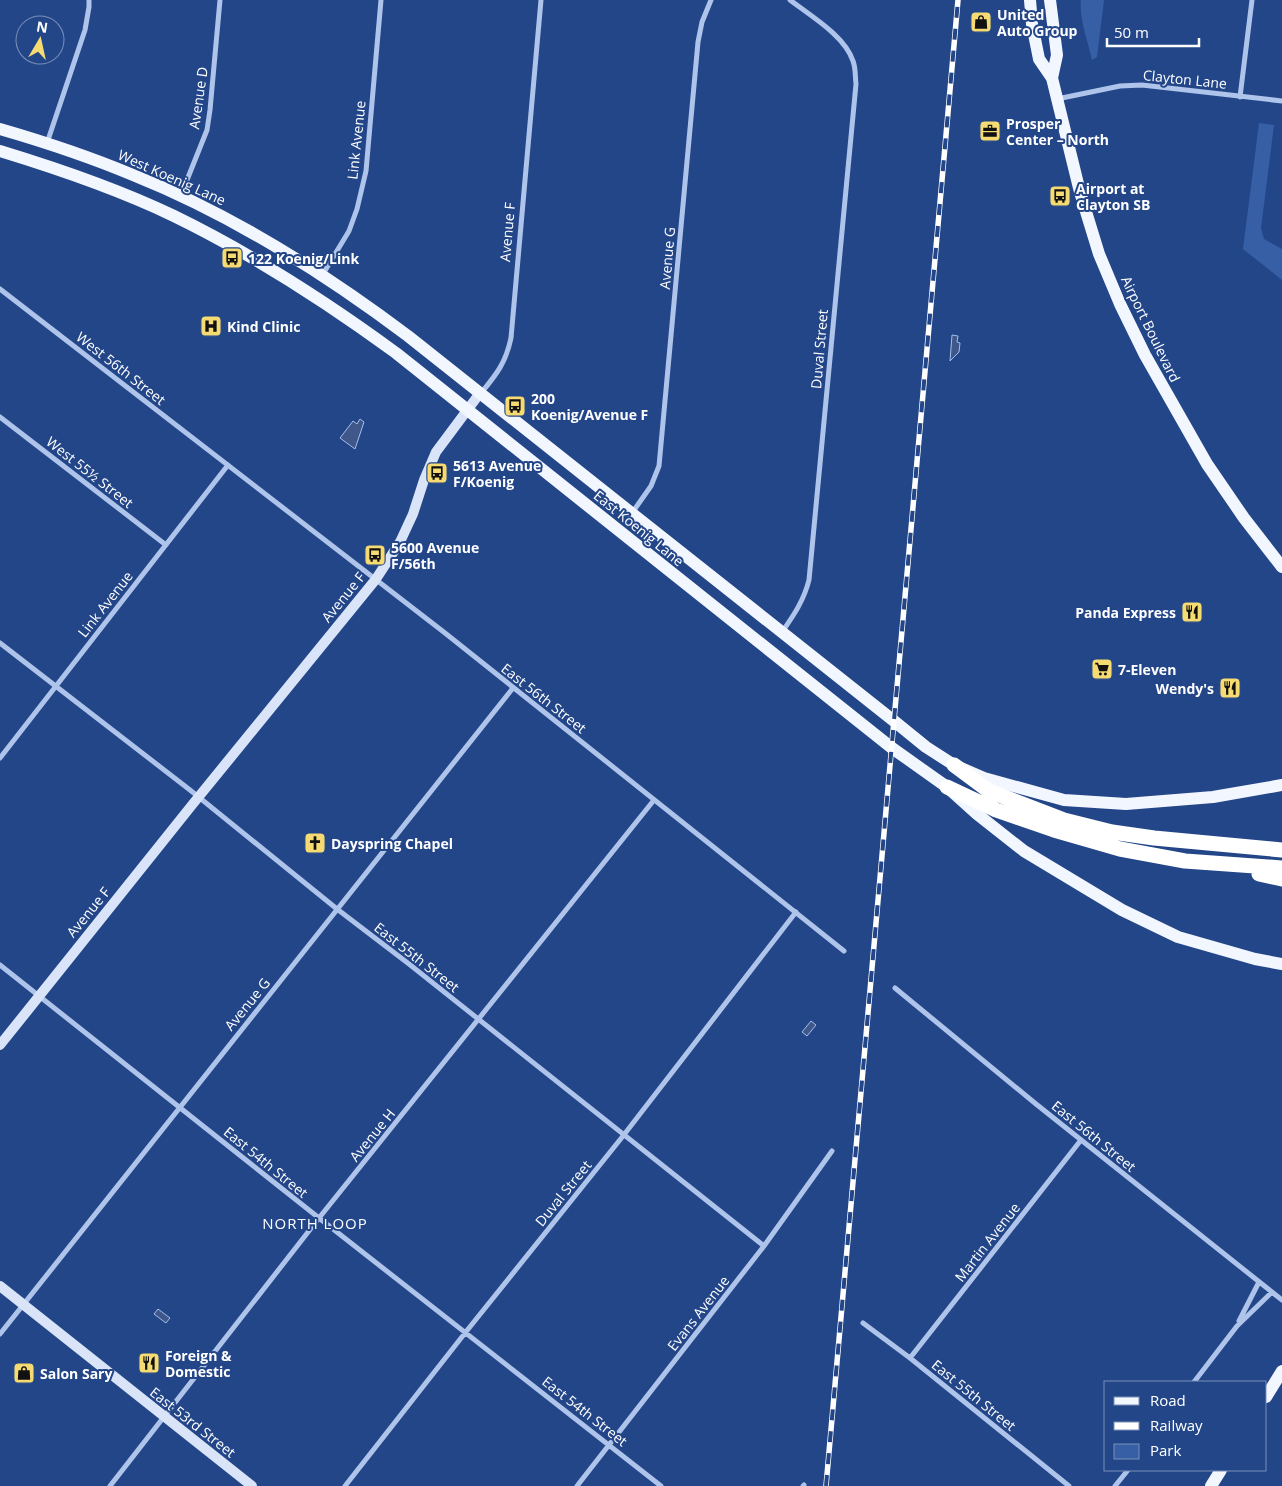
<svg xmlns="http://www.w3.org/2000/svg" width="1282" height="1486" viewBox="0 0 1282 1486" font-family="'Open Sans',sans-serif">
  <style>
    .green { fill: #375fa6 }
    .water { fill: #3f5889; stroke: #a3beeb }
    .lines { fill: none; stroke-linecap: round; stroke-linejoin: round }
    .street { stroke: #afc4ea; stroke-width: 5 }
    .secondary { stroke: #dae4f8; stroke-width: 10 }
    .primary { stroke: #f2f6fe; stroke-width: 12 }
    .highway { stroke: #fff; stroke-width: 15 }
    .rail-casing { stroke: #fff; stroke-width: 5.5 }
    .rail { stroke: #234689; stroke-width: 4; stroke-dasharray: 11; stroke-linecap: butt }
    .labels { text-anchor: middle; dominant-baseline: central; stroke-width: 4; stroke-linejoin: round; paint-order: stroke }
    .poi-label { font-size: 14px; font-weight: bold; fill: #fff; stroke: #234689; text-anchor: start }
    .street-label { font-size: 14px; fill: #fff; stroke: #234689 }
    .neighbourhood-label { font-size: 15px; letter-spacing: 1px; fill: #fff; stroke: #234689 }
  </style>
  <rect width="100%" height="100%" fill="#234689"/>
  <path class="green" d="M1081,0H1104L1097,57L1092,60C1088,41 1079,19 1081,0Z
    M1259,123L1274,125L1261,228L1264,239L1282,249V280L1243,249Z"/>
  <path class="water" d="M952,335L958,336L957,342L960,343L959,352L950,361Z
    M360,419L364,422L355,449L340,438L353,421L357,424Z
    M811,1021L816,1025L807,1036L802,1032Z
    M158,1309L170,1318L166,1323L154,1314Z"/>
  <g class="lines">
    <path class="street" d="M1240,97L1252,0
      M1057,99L1120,86L1142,85L1282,101
      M47,143L85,30L89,7V0
      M181,195L207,130L210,110L220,0
      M323,274L349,231L357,209L366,171L381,0
      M0,289L445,633L844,951
      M481,393C497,374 506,362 511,338L541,0
      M0,417L166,545
      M632,513L651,486L659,466L698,42L702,22L711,0
      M782,632C794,615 804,600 809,580L856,84C855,77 856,69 853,61C845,36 811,16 790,0
      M0,643L190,790L337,909L409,964L764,1246
      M0,758L228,465
      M0,965L319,1218L661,1486
      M895,988L1036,1104L1282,1300
      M1239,1321L1259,1282
      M863,1323L910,1358L1069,1486
      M0,1334L513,688
      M910,1358L1081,1140
      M1194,1382L1237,1326L1272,1292
      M110,1486L319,1218L654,800
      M345,1486L465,1333L623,1136L796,912
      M577,1486L764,1246L832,1151
      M803,1486L804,1485
      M1115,1486L1128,1470"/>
    <path class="secondary" d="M0,1045L192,805L376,579L400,542L413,514L424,480L436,452L480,393
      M0,1286L252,1486"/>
    <path class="primary" d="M1030,0L1032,24L1039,59L1052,78L1080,192L1099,254L1120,304L1145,355L1207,464L1244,518L1282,567
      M1050,0L1057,55L1052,78
      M0,129C45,142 90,157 133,175C233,215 323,272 408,336L894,721L926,747L954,765L984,778L1064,800L1126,804L1213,797L1282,785
      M0,151C59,169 118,189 174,216C252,254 325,301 396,353L892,748L947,787L977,814L1024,851L1122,910L1178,937L1255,959L1282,964
      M1266,1397L1282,1371
      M1211,1486L1221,1470"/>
    <path class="highway" d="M954,765L989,791L1064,820L1112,832L1154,838L1282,850
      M947,787L996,810L1054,830L1120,849L1185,861L1282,868
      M1259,874L1282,879"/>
    <g class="rail-casing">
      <path id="rail" d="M826,1486L958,0"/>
    </g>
    <use href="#rail" class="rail"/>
  </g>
  <defs>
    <g id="shop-square" transform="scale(1.125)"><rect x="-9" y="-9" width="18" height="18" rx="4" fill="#f5db71" stroke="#234689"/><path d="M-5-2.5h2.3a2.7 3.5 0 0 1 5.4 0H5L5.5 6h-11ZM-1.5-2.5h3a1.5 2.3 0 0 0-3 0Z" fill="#111"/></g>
    <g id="office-square" transform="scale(1.125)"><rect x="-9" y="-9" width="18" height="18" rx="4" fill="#f5db71" stroke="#234689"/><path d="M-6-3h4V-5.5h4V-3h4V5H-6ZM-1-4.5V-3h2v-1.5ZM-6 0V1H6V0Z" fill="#111"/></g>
    <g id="bus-square" transform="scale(1.125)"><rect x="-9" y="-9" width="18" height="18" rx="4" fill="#f5db71" stroke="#234689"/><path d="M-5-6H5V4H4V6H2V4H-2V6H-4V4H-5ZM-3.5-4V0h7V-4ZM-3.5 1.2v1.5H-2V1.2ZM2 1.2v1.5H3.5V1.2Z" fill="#111"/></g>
    <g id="hospital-square" transform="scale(1.125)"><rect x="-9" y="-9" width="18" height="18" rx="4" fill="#f5db71" stroke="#234689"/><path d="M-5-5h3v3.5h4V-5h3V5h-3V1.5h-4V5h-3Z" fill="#111"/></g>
    <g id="restaurant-square" transform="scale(1.125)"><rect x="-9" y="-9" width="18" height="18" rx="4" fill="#f5db71" stroke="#234689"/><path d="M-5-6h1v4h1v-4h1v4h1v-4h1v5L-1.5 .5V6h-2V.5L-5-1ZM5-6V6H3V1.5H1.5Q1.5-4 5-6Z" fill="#111"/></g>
    <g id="supermarket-square" transform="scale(1.125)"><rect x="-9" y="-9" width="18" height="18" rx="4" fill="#f5db71" stroke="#234689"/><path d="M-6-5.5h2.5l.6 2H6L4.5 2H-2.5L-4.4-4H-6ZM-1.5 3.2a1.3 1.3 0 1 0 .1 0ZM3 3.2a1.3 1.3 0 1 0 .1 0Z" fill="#111"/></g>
    <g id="church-square" transform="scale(1.125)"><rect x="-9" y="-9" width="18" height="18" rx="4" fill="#f5db71" stroke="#234689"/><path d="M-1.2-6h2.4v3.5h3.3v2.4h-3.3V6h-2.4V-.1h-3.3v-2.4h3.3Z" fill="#111"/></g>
  </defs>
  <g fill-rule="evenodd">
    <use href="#shop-square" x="981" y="22"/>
    <use href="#office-square" x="990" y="131"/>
    <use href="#bus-square" x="1060" y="196"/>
    <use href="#bus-square" x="232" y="258"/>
    <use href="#hospital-square" x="211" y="326"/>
    <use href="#bus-square" x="515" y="406"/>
    <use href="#bus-square" x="437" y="473"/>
    <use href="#bus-square" x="375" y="555"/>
    <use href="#restaurant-square" x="1192" y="612"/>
    <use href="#supermarket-square" x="1102" y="669"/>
    <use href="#restaurant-square" x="1230" y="688"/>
    <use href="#church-square" x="315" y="843"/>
    <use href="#restaurant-square" x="149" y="1363"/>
    <use href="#shop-square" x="24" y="1373"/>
  </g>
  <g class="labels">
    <g class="poi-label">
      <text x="997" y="14">United<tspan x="997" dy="16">Auto Group</tspan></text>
      <text x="1006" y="123">Prosper<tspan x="1006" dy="16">Center – North</tspan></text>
      <text x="1076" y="188">Airport at<tspan x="1076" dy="16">Clayton SB</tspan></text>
      <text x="248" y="258">122 Koenig/Link</text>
      <text x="227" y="326">Kind Clinic</text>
      <text x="531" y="398">200<tspan x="531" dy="16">Koenig/Avenue F</tspan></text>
      <text x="453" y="465">5613 Avenue<tspan x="453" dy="16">F/Koenig</tspan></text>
      <text x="391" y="547">5600 Avenue<tspan x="391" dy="16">F/56th</tspan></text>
      <text x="1176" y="612" text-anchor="end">Panda Express</text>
      <text x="1118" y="669">7-Eleven</text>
      <text x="1214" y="688" text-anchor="end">Wendy's</text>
      <text x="331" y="843">Dayspring Chapel</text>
      <text x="165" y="1355">Foreign &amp;<tspan x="165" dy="16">Domestic</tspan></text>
      <text x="40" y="1373">Salon Sary</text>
    </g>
    <g class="street-label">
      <text transform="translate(1185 79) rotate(6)">Clayton Lane</text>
      <text transform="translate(198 98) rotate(-82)">Avenue D</text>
      <text transform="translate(356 140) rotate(-84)">Link Avenue</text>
      <text transform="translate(172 177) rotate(24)">West Koenig Lane</text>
      <text transform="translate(507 232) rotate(-85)">Avenue F</text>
      <text transform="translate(667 258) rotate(-85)">Avenue G</text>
      <text transform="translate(1151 329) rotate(64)">Airport Boulevard</text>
      <text transform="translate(819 349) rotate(-85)">Duval Street</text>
      <text transform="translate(121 368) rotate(38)">West 56th Street</text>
      <text transform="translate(90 472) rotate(38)">West 55½ Street</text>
      <text transform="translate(639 528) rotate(39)">East Koenig Lane</text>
      <text transform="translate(343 597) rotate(-51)">Avenue F</text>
      <text transform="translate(105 604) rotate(-52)">Link Avenue</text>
      <text transform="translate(544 698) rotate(38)">East 56th Street</text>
      <text transform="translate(88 912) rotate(-51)">Avenue F</text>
      <text transform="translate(417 957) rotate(38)">East 55th Street</text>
      <text transform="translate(247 1004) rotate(-51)">Avenue G</text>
      <text transform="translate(372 1135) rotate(-51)">Avenue H</text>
      <text transform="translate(1094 1136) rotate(39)">East 56th Street</text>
      <text transform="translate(266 1162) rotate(39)">East 54th Street</text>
      <text transform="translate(563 1193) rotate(-51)">Duval Street</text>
      <text transform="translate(987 1242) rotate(-52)">Martin Avenue</text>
      <text transform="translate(698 1313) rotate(-52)">Evans Avenue</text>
      <text transform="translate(974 1395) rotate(39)">East 55th Street</text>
      <text transform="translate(585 1411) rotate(38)">East 54th Street</text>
      <text transform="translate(193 1422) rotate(38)">East 53rd Street</text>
    </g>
    <g class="neighbourhood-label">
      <text x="315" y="1223">NORTH LOOP</text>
    </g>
  </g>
  <rect x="1104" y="1381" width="162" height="90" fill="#234689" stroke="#7b90b8"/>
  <rect x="1114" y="1397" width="25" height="8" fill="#f2f6fe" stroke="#7b90b8"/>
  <text x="1150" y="1406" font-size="15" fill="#ffffff">Road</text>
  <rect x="1114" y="1422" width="25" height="8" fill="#ffffff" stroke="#7b90b8"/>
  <text x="1150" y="1431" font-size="15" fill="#ffffff">Railway</text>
  <rect x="1114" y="1444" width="25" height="15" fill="#375fa6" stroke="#7b90b8"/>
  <text x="1150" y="1456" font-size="15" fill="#ffffff">Park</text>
  <g transform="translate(40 40) rotate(9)"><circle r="24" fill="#234689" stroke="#7b90b8"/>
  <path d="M0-4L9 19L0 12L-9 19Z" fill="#f5db71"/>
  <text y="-8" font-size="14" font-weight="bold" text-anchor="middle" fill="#ffffff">N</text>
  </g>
  <path d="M1107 38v8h92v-8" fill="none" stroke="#ffffff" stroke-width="2.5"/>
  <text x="1114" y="38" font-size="15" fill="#ffffff" stroke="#234689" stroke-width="4" paint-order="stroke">50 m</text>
</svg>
